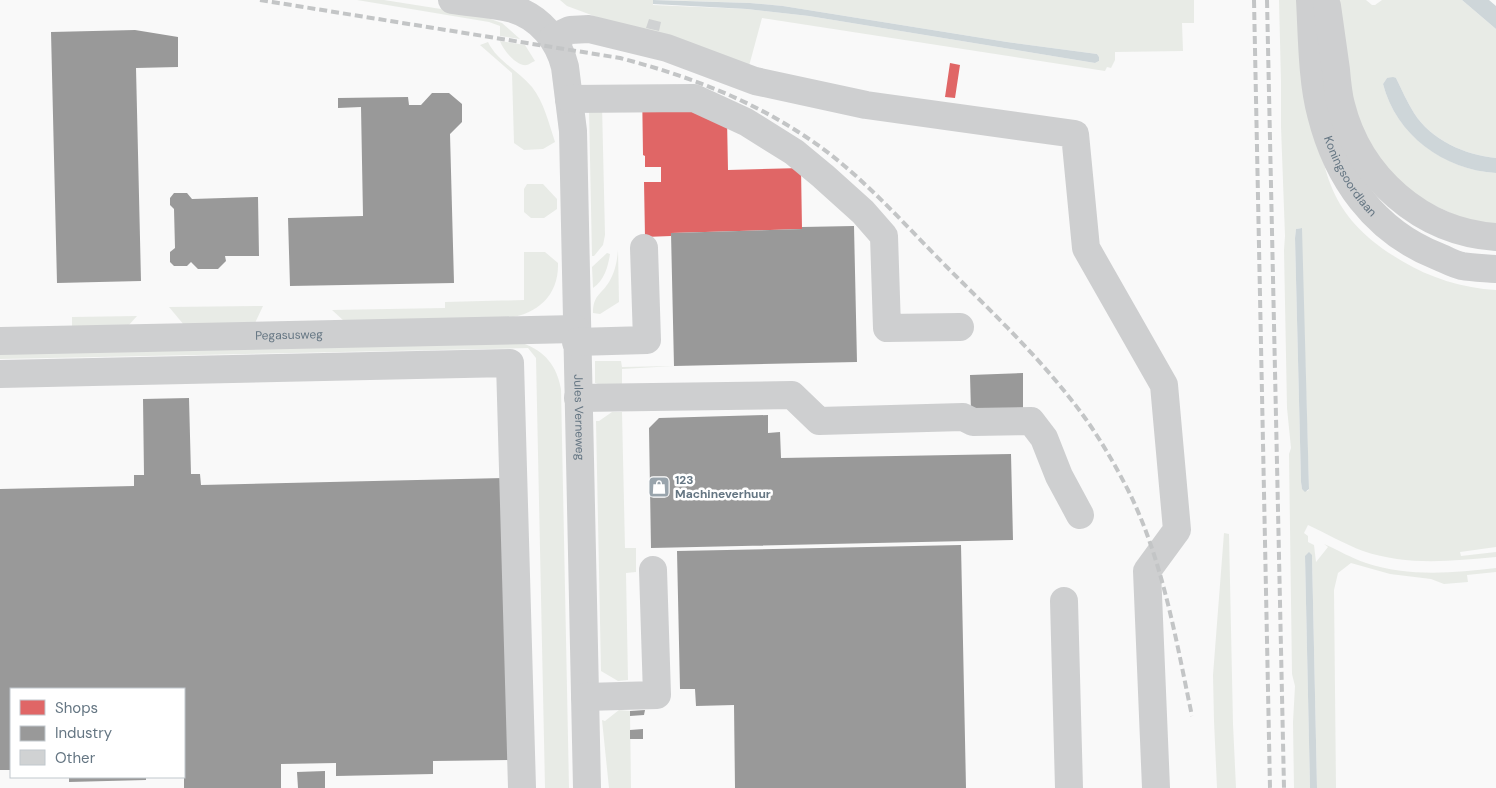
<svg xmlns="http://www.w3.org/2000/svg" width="1496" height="788" viewBox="0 0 1496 788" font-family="'DM Sans',sans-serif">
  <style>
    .green { fill: #e8ebe6; fill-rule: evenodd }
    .water { fill: #ced6d9 }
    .shops { fill: #e06666 }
    .industry { fill: #999 }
    .building { fill: #d0d2d3 }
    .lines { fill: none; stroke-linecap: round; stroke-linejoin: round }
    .minor { stroke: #cecfd0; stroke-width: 28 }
    .rail { stroke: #c3c5c6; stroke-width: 4; stroke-dasharray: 8 4; stroke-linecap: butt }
    .labels { text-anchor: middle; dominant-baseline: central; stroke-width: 5; stroke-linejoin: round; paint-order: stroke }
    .street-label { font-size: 12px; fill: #657683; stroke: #fff }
    .poi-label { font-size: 12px; font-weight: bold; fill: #657683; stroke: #fff; text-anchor: start }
  </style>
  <rect width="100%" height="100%" fill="#f9f9f9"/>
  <path class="green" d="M357,0H384L479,15L502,23L520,39L500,36V26L489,22Z
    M560,0H653V5L747,9L809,16L1095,63L1099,61V57L1097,54L1007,42L783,6L750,3L660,0H1194V23H1182L1183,51L1115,52V60L1111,68L1107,67L1105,71L762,18L749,66L613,23L567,6Z
    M1279,0H1304C1307,33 1311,66 1314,99C1322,176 1331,219 1402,261C1430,278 1463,288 1496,290V547L1460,552L1461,556L1496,552V557C1451,561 1407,566 1363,551C1344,544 1326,533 1308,525L1304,533L1308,536V542L1314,545L1316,562L1328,547L1324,544C1338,550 1351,558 1366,563C1408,577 1453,573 1496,568V572L1467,575L1468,582L1444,584L1431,579L1390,574L1351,563L1338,573L1334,590L1336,788H1317L1312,555L1305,556L1310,788H1294L1293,722L1295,686L1292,674L1289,454L1291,448L1287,408L1284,250L1285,236L1281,127V82ZM1301,228L1309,489L1308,491L1302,489L1301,482L1295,238L1296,229Z
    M1334,0H1366L1372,5H1375L1382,0H1462L1496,29V158C1465,155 1431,140 1414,113C1407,102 1402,90 1396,78H1387L1383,84C1396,135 1445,170 1496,173V228L1478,226L1404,191L1359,132Z
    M500,41L525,45L535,61C534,61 528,65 527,65C517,67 503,50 500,41Z
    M488,42C497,61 519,71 532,87C544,102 549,124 555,142L543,149L524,150L514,143L512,73L480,45Z
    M602,105L605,235L603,245L594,256H592L589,110Z
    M527,184H543L557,199V209L544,218H531L524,212V189Z
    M618,250L619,302L600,314L593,313C593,295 601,295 609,282C615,272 617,262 618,250Z
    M524,252H545L558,263C559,295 538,314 507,318L344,321L332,310L445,308V302L524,300Z
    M607,253L610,254C608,267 604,281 593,288L592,267Z
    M263,306L255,323L184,325L169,307Z
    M137,316L128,326L72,327V317Z
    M522,343C545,351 557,366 561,389L569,788H545L536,358L528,348L0,359V353Z
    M595,361H621L622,367L674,366L622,369V390L612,389L595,383Z
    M612,412H622L625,548H636V572L626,573L628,680L618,681L601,671L596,421H599Z
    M1224,533L1229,534L1233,724L1236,788H1217L1214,721L1213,675Z
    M619,710L630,711L631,788H609L602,720L605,721Z"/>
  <path class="water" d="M653,0L750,3L783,6L1007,42L1097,54L1099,57V61L1095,63L809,16L747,9L653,4Z
    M1462,0H1489L1496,6V29Z
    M1393,77L1396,78C1402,90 1407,102 1414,113C1431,140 1465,155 1496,158V173C1444,170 1396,135 1383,84L1387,78Z
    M1302,228L1309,489L1305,492L1302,489L1301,482L1295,238L1296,229Z
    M1309,552L1312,555L1317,788H1310L1305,556Z"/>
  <path class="shops" d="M950,63L960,65L955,98L945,97Z
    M642,85L727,119L728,170L801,168L802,229L671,233V236L645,237L644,182H661V167H645V156L643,155Z"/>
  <path class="industry" d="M135,30L178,37V67L136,68L141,281L57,283L51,32Z
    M432,93H449L462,104V122L450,134L454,283L290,286L288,218L363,216L361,107L338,108V98L408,97L409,105H421Z
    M174,193H187L192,199L258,197L259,256H225L226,261L218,269H198L191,262L187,266H174L170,262V252L175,248L174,209L170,205V198Z
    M854,226L857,362L674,366L671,233L802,229V227Z
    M1023,373V411L971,412L970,375Z
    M189,398L191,474H200L201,485L504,478L510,760L433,761V774L336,776V763L281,764V788H184V689H11V770H0V489L134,486V475H144L143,399Z
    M768,415V433L780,432L781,458L1011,454L1013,540L651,548L649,428L659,418Z
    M961,545L966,788H735L734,705L696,706L695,689H680L677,551Z
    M645,710L644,715L630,716V711Z
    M643,729V739H630V730Z
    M325,771V788H298L297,772Z
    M69,777H146V780L69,782Z"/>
  <path class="building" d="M649,19L661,22L659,31L646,28Z"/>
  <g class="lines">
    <g class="minor">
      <path id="s1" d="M452,0C472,3 494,4 513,9C540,17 559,41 565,67L573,131L587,788"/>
      <path id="s2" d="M1310,0C1312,35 1312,81 1321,114C1337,178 1374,231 1437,256C1445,259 1453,264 1462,266C1473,268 1485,268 1496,269"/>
      <path d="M1327,6C1330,27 1333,49 1336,70C1337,82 1338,94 1341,105C1359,177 1421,232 1496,237"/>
      <path d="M553,38L570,30L589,29L667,48L755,81L866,105L1075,134L1086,248L1164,385L1177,530L1147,571L1156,788"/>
      <path d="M569,99L694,98L746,122L794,152L823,176L863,212L884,236L887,328L960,327"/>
      <path id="s3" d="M0,341L576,329"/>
      <path d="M576,342L647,340L644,248"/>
      <path d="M0,374L510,363L522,788"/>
      <path d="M578,398L792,395L819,421L963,417L973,422L1031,421L1044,438L1059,476L1080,515"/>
      <path d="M1064,601L1069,788"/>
      <path d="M585,697L657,695L653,570"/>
    </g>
    <path class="rail" d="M260,0L620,58C685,75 747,98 803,135C853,167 894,213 936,256C981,302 1029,346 1069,397C1092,425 1111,457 1128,490C1163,560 1176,640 1192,716
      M1254,0L1270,788
      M1267,0L1284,788"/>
  </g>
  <defs>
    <g id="shop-square" transform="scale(1.125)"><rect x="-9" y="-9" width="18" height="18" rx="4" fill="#99a4ac" stroke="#fff"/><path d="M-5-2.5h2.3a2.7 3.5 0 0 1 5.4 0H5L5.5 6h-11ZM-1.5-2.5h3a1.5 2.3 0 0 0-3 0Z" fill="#fff"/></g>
  </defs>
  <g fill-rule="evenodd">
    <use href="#shop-square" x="659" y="487"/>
  </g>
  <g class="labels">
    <g class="street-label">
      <text stroke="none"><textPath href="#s2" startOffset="184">Koningsoordlaan</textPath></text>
      <text stroke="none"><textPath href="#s3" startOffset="289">Pegasusweg</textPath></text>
      <text stroke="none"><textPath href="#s1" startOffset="494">Jules Verneweg</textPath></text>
    </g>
    <g class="poi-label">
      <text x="675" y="480">123<tspan x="675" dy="14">Machineverhuur</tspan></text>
    </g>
  </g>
  <rect x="10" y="688" width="175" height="90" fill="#ffffff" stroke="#c1c8cd"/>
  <rect x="20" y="700" width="25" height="15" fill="#e06666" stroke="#c1c8cd"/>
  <text x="55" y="713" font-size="15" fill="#657683">Shops</text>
  <rect x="20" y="726" width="25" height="15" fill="#999999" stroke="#c1c8cd"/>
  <text x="55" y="738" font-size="15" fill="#657683">Industry</text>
  <rect x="20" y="750" width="25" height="15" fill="#d0d2d3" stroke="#c1c8cd"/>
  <text x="55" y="763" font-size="15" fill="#657683">Other</text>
</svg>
